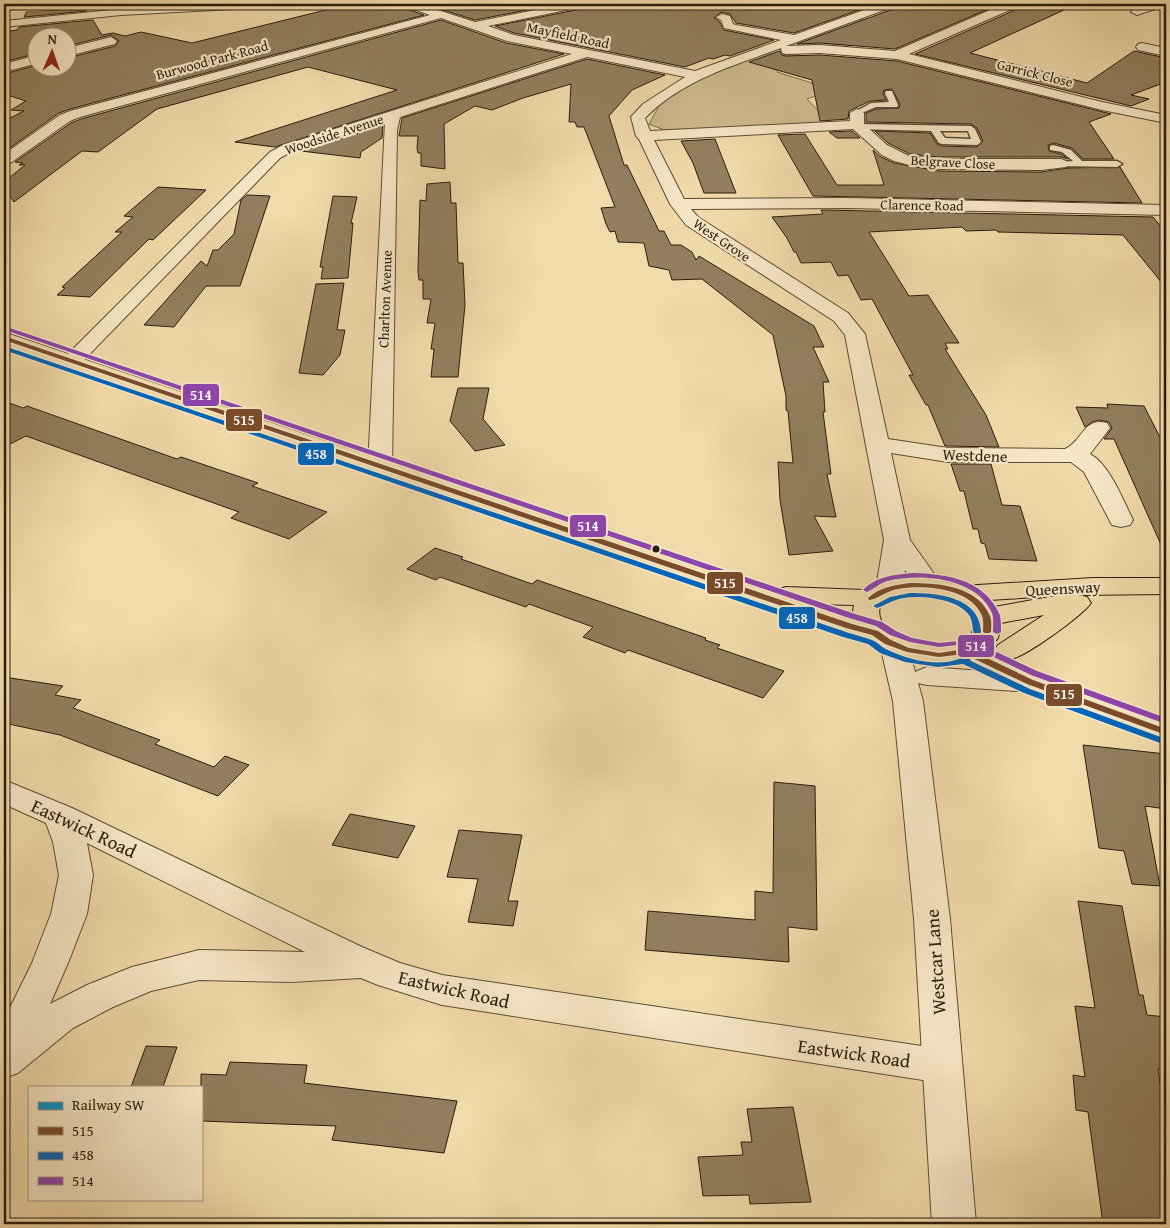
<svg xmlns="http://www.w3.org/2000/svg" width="1170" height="1228" viewBox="0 0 1170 1228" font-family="'Gentium Book Plus',serif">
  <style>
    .green { fill: #d0bb8f; stroke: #7d6c4e }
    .building { fill: #927f5f; stroke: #2a1c0e }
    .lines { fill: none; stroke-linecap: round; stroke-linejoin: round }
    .service-casing { stroke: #5c4c35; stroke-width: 3 }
    .minor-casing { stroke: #5c4c35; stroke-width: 2 }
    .tertiary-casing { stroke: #5c4c35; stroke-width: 2 }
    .primary-casing { stroke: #2a1c0e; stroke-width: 2 }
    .service { fill: #f7e8c8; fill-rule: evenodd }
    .minor { fill: #f7e8c8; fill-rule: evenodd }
    .tertiary { fill: #f7e8c8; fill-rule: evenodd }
    .primary { fill: #f2dbaa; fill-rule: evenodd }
    .bus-1-casing { stroke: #f7e8c8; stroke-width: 3 }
    .bus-2-casing { stroke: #f7e8c8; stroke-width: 3 }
    .bus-3-casing { stroke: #f7e8c8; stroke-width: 3 }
    .bus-1 { fill: #7a4b2a; fill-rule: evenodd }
    .bus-2 { fill: #0065bd; fill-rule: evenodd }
    .bus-3 { fill: #8e44ad; fill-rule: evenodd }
    .rail-1-casing { stroke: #f7e8c8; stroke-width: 3 }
    .rail-1 { fill: #0092cb; fill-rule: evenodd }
    .bus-dot { fill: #2a1c0e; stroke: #f7e8c8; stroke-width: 2 }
    .labels { text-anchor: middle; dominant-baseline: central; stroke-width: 4.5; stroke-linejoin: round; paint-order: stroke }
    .far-street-label { font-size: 14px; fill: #2a1c0e; stroke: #f7e8c8 }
    .street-label { font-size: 16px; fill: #2a1c0e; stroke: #f7e8c8 }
    .near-street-label { font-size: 19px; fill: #2a1c0e; stroke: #f7e8c8 }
    .line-badge { stroke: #f7e8c8; stroke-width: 2 }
    .badge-label { font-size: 14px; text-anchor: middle; font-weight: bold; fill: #fff }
  </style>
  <rect width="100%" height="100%" fill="#f2dbaa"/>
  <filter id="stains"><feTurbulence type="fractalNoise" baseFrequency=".004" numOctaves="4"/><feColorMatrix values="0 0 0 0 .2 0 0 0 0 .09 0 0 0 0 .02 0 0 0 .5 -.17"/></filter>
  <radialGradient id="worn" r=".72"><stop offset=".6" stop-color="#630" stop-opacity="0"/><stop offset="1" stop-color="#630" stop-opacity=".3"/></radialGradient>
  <path class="green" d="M855,18L887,26C873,33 859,43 844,48C816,57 797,42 777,72L815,84L818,95L807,99L829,122L667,131L649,124L660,104L701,77Z"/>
  <path class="building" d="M350,4H401L404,8L424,15L70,109L59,113L4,152V121L24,111L11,110L26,101L4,94V74L38,65V68H68V58L115,46L119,41L111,35L68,46V38H38V53L4,62V32L17,30L19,27L93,20L102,35L113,33L125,36L141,32L192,43Z
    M424,4H558L475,20Z
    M588,4H665L683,8L739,6L737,4H876L794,33L736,23L730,14L721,12L714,18L719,21L724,30L774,40L730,56L725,55L713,59L709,58L685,67L514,33L495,26L581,9Z
    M898,4H1000L895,49L820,43L797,44L896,8Z
    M1016,4H1077L970,53L1087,83L1134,51L1166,58V82L1131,95L1149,99L1131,106L915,54L1013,11Z
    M85,8L87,11L24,17L27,11Z
    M441,20L506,43L564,54L275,147L235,142L397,90L308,67L157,109L98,152L82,151L14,202L4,188V182L25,165H19L23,163L15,162L71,123L81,119Z
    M780,51L782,55L786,56L820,55L897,61L1111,114L1089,122L1114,159H1083L1072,148L1054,143L1048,145L1049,151L1061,154L1068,159L1061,157H939L910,154L888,143L875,131L930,133L937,144L942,146L977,147L983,141L977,128L971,124L866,122V113L876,109L899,108L900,104L892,89L884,90L883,94L886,100L870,101L849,111L848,119L820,121L812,80L749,62Z
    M587,59L665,75L632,90L609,116L624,165H627L659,231H664L671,245H681L692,252L696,260L699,256L814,326L824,347H813L829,382H823L825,412H823L831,474H827L836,517L814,516L833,551L789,555L780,500L778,462L793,463L788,411L786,410V396L773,335L702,279L672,280L669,270L649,266L644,243L618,242L615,231L610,232L606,224L601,208L615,207L584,127H577L575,122H569L571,84L523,98L492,110L475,106L444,124L445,169L421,166V153H418L417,148L418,136H399L402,118Z
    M383,125L382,138L361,152L360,158L301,151Z
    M852,131L860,138H837L829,132Z
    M805,134L837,185H884L873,150L881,157L894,163L939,171L1041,172L1068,168L1120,167L1142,203L813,196L778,135Z
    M715,139L736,193H704L693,163L681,141Z
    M450,182L451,203H456L458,263H463L465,305L458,377H431L434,349H431L435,323H427L431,299H423V280H419L418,271L420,200L426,201L427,184Z
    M158,187L206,190L153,240L149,239L90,297L57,295L65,288L62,287L122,232H115L133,217L124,216Z
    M247,195L270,196L240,286H206L174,327L144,325L201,261L207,266L213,250H218L234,234L241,200Z
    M333,196L357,197L351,223H353L348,278L321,279L323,267H320Z
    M821,210L1153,217L1166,233V288L1123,235L998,232L996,230L966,231L962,227L869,232L909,296L928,295L959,343H945L948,349H945L986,415L999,447L945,446L928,405H926L909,375H913L872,299L861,300L848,275L838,276L831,262L801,263L796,252H794L787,238L772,217L823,214Z
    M344,283L337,330H345L340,355L323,375L299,373L316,284Z
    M458,388H489L483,419L505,445L475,451L450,421Z
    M4,401L23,408L27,406L177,459L181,457L258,483L252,486L327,512L289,539L231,518L239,512L26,436L4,447Z
    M1107,404L1144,406L1166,449V556L1114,439H1104L1112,428L1109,422L1099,420L1092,422L1085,427L1076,407L1108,408Z
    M951,464H991L1002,505L1020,506L1037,561L989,559L985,544L981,543L978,529H973L964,491H960Z
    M435,548L463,557L461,559L532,584L537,580L706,638L705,640L720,645L717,648L784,671L763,698L628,650L625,653L583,637L593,627L529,604L526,607L440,577L436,580L407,569Z
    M4,677L63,686L55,695L81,700L73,708L160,740L155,744L214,767L225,756L249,765L218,796L60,735L4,723Z
    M1083,745L1166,754V809L1145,806L1160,886L1132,884L1124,851L1099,848Z
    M774,782L815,786L817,930L788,927L789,962L645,950L648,911L755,920V891L773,893Z
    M350,814L415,826L398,858L332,845Z
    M459,830L522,835L508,901H518L513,926L468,922L478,879L447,877Z
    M1078,901L1122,906L1139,995H1143L1147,1015L1166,1017V1070L1158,1069L1166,1125V1224H1103L1088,1112L1076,1110L1073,1075L1085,1077L1075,1006L1095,1008Z
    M146,1046L177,1047L163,1087H131Z
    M230,1062L307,1065L304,1083L457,1101L444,1153L332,1140L336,1126L201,1121V1074L226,1075Z
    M793,1107L811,1202L750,1204L749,1195L703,1196L698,1157L743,1155L741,1142H752L747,1109Z"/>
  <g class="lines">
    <g class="service-casing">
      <path id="service" d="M886,91H892L898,105L897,107H876L857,115L853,113L871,103L889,102L885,93Z
        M858,124L971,126L975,129L981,142L977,145L942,144L939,143L931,131L855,129V125ZM940,131H968L971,139L945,138Z
        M1053,145L1071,150L1082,161H1117L1122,164L1117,167L1058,166V162L1073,161L1062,152L1050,150V146Z"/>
    </g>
    <g class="minor-casing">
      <path id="minor" d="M213,4H277L271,7L121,15L4,27V21L121,9Z
        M403,4H419L475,22L566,4H586L581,7L488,26L514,35L695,71L781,40L724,28L721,20L716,17L722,14L730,16L733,24L736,25L794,35L881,4H896L895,6L786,46L820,45L895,51L1004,4H1014L1012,9L909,54L1102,102L1166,115V123L1102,110L897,59L820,53L786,54L782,53L781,48C733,66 682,80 645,118L650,131L850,121V113L857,109L864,113V124L887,145L909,156L939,159H1061L1066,161L1069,164L1066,167L1041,170L939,169L909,165L894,161L882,155L853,129L654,140L684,199L847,198L1166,205V215L847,208L691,209L698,217L848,313L865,334L888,439L948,448L1065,449C1083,441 1083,417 1107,423L1110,428L1090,454C1110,465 1123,500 1133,520L1130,525L1121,527L1112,525L1084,472L1071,462H948L891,453L910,540L942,585L938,591L929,593L920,591L905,570L902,588L898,594L889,596L880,594L876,588L884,540L845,335L834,321L686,225L670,204L639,139L636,136L631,117L643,104L685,77L587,57L400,117L397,131L392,467L388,472L380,474L372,472L368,467L385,122L291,152L280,158L79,365L72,367L65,365L62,361L65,357L270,152L281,146L572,54L507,41L441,18L80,117L70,121L9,164L4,166V154L60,115L70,111L430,15L405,6Z
        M1150,4H1166L1164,6L1137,15L1131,12L1133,10Z
        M111,37L117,41L115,44L68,56V48Z
        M1142,43L1166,48V56L1138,50L1136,47L1138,44Z
        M38,55V63L4,72V64Z
        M4,780L72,808L362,947L400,963L442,975L942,1049L956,1054L962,1066L956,1078L942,1083L442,1005L378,985L361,978L292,982L199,980L151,991L113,1007L73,1028L18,1073L4,1078V1020L32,963L51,914L59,875L53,842L46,823L4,804ZM87,843L305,952L199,950L132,967L87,985L50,1004L68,963L87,914L93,875Z"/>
    </g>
    <g class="tertiary-casing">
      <path id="tertiary" d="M894,636L904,639L908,645L915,672L927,667L983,671L955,657L951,651L955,645L965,642L975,645L1040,675L1166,721V742L1022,690L1016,691L927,685L918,683L923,701L950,919L976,1224H932L914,919L893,701L880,645L884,639Z"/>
    </g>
    <g class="primary-casing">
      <path id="primary" d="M4,332L388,462L585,526L775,591L786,587L865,590L872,585L889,580L921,576L962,586L1093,578H1166V594L1078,595L1087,597L1091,603C1082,616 1032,651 1017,657C1010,660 1005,659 998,657L994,651L998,645L1044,615L1001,623L998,638L985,652L968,659L946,664L920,662L897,657L885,652L867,639L839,632C561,534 282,441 4,345ZM921,592L947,599L969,612C973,617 974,623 973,630C962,664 870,641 880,607C885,592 908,593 921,592ZM1055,596L994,607L989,600ZM812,604L854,605L852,618Z"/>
    </g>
    <use href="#service" class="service"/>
    <use href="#minor" class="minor"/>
    <use href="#tertiary" class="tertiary"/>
    <use href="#primary" class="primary"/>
    <g class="bus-1-casing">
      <path id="bus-1" d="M4,336L852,624L878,631L891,640L909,648L939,653L965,649H968L1033,680L1166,729V735L1027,684L964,654L939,657L907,652L885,644L872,635L846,628L107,375L4,340Z
        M910,583C938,583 978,586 990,616C992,621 991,627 991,632L987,634L983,632C983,627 984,621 982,616C972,588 923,584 898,589C888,590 876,600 869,600L868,598C880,587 895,585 910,583Z"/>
    </g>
    <g class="bus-2-casing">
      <path id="bus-2" d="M4,346L849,633C856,635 864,637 872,640C878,642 882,648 888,650C909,660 940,668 961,658L970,659L971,661L1030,689L1166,739V743L1163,744L1160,743L1024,693L963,664L938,667L905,662L880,653L868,644L843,637L107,385L4,350Z
        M910,593C938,593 980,597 981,632L980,634H974C972,628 973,621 969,615C957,598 917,594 899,599C891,601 884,606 877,608L873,606L890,597Z"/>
    </g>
    <g class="bus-3-casing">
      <path id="bus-3" d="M7,327L855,614L882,622L896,631L912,638L939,643L971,640L1037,671L1166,718V724L1031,675L967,644L939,647L910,642L890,635L876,626L849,618L5,330L4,329Z
        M913,573C943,574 978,578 995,606C997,609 999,612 1000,616C1001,621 1001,627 1001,632L997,634L993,632C993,626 994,619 992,613C976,577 920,573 887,581C880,583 874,589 867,592L863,590C876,576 895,575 913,573Z"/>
    </g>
    <use href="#bus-1" class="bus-1"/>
    <use href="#bus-2" class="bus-2"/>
    <use href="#bus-3" class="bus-3"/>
    <g class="rail-1-casing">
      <path id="rail-1" d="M116,4H136L4,11V9Z"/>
    </g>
    <use href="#rail-1" class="rail-1"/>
  </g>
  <circle class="bus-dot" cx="656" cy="549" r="4.5"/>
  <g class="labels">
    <g class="far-street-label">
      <text transform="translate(568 35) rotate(12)">Mayfield Road</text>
      <text transform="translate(212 60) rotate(-15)">Burwood Park Road</text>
      <text transform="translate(1035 73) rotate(14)">Garrick Close</text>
      <text transform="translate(334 134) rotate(-18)">Woodside Avenue</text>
      <text transform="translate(953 162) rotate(3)">Belgrave Close</text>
      <text transform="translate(922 205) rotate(1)">Clarence Road</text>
      <text transform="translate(722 240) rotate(34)">West Grove</text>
      <text transform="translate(385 299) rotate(-88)">Charlton Avenue</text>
    </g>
    <g class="street-label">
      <text transform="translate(975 455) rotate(2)">Westdene</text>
      <text transform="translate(1063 588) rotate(-3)">Queensway</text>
    </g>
    <g class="near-street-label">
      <text transform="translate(84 828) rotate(25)">Eastwick Road</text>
      <text transform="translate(935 962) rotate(-94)">Westcar Lane</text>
      <text transform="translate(454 989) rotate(13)">Eastwick Road</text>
      <text transform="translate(854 1053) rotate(8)">Eastwick Road</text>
    </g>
  </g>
  <g class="line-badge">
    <rect x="182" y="383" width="38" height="24" rx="5" fill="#8e44ad"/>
    <rect x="225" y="408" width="38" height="24" rx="5" fill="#7a4b2a"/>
    <rect x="297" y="442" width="38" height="24" rx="5" fill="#0065bd"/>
    <rect x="569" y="514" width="38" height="24" rx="5" fill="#8e44ad"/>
    <rect x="706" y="571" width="38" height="24" rx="5" fill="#7a4b2a"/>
    <rect x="778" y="606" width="38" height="24" rx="5" fill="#0065bd"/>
    <rect x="957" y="634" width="38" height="24" rx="5" fill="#8e44ad"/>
    <rect x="1045" y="683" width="38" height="24" rx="5" fill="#7a4b2a"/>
  </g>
  <g class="badge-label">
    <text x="201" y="400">514</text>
    <text x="244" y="425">515</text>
    <text x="316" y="459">458</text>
    <text x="588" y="531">514</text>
    <text x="725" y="588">515</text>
    <text x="797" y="623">458</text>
    <text x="976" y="651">514</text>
    <text x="1064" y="699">515</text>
  </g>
  <rect width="1170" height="1228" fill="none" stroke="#f2dbaa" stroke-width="20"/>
  <rect x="5" y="5" width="1160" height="1218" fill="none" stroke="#2a1c0e" stroke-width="2.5"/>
  <rect x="10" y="10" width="1150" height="1208" fill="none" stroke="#2a1c0e"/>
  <rect x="28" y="1086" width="175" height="115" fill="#f7e8c8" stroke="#a5967e"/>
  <rect x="38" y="1102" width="25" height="8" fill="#0092cb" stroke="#a5967e"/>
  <text x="72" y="1110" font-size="15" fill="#2a1c0e">Railway SW</text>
  <rect x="38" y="1127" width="25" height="8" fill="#7a4b2a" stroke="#a5967e"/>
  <text x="72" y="1136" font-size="15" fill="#2a1c0e">515</text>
  <rect x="38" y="1152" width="25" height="8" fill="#0065bd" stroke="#a5967e"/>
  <text x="72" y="1160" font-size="15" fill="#2a1c0e">458</text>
  <rect x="38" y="1177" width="25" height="8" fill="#8e44ad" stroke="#a5967e"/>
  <text x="72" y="1186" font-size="15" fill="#2a1c0e">514</text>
  <g transform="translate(52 52) rotate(2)"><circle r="24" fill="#f7e8c8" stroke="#a5967e"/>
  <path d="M0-4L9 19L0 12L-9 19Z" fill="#8f2418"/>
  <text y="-8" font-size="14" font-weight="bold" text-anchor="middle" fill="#2a1c0e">N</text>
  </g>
  <rect width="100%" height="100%" filter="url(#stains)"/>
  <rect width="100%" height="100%" fill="url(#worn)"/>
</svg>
